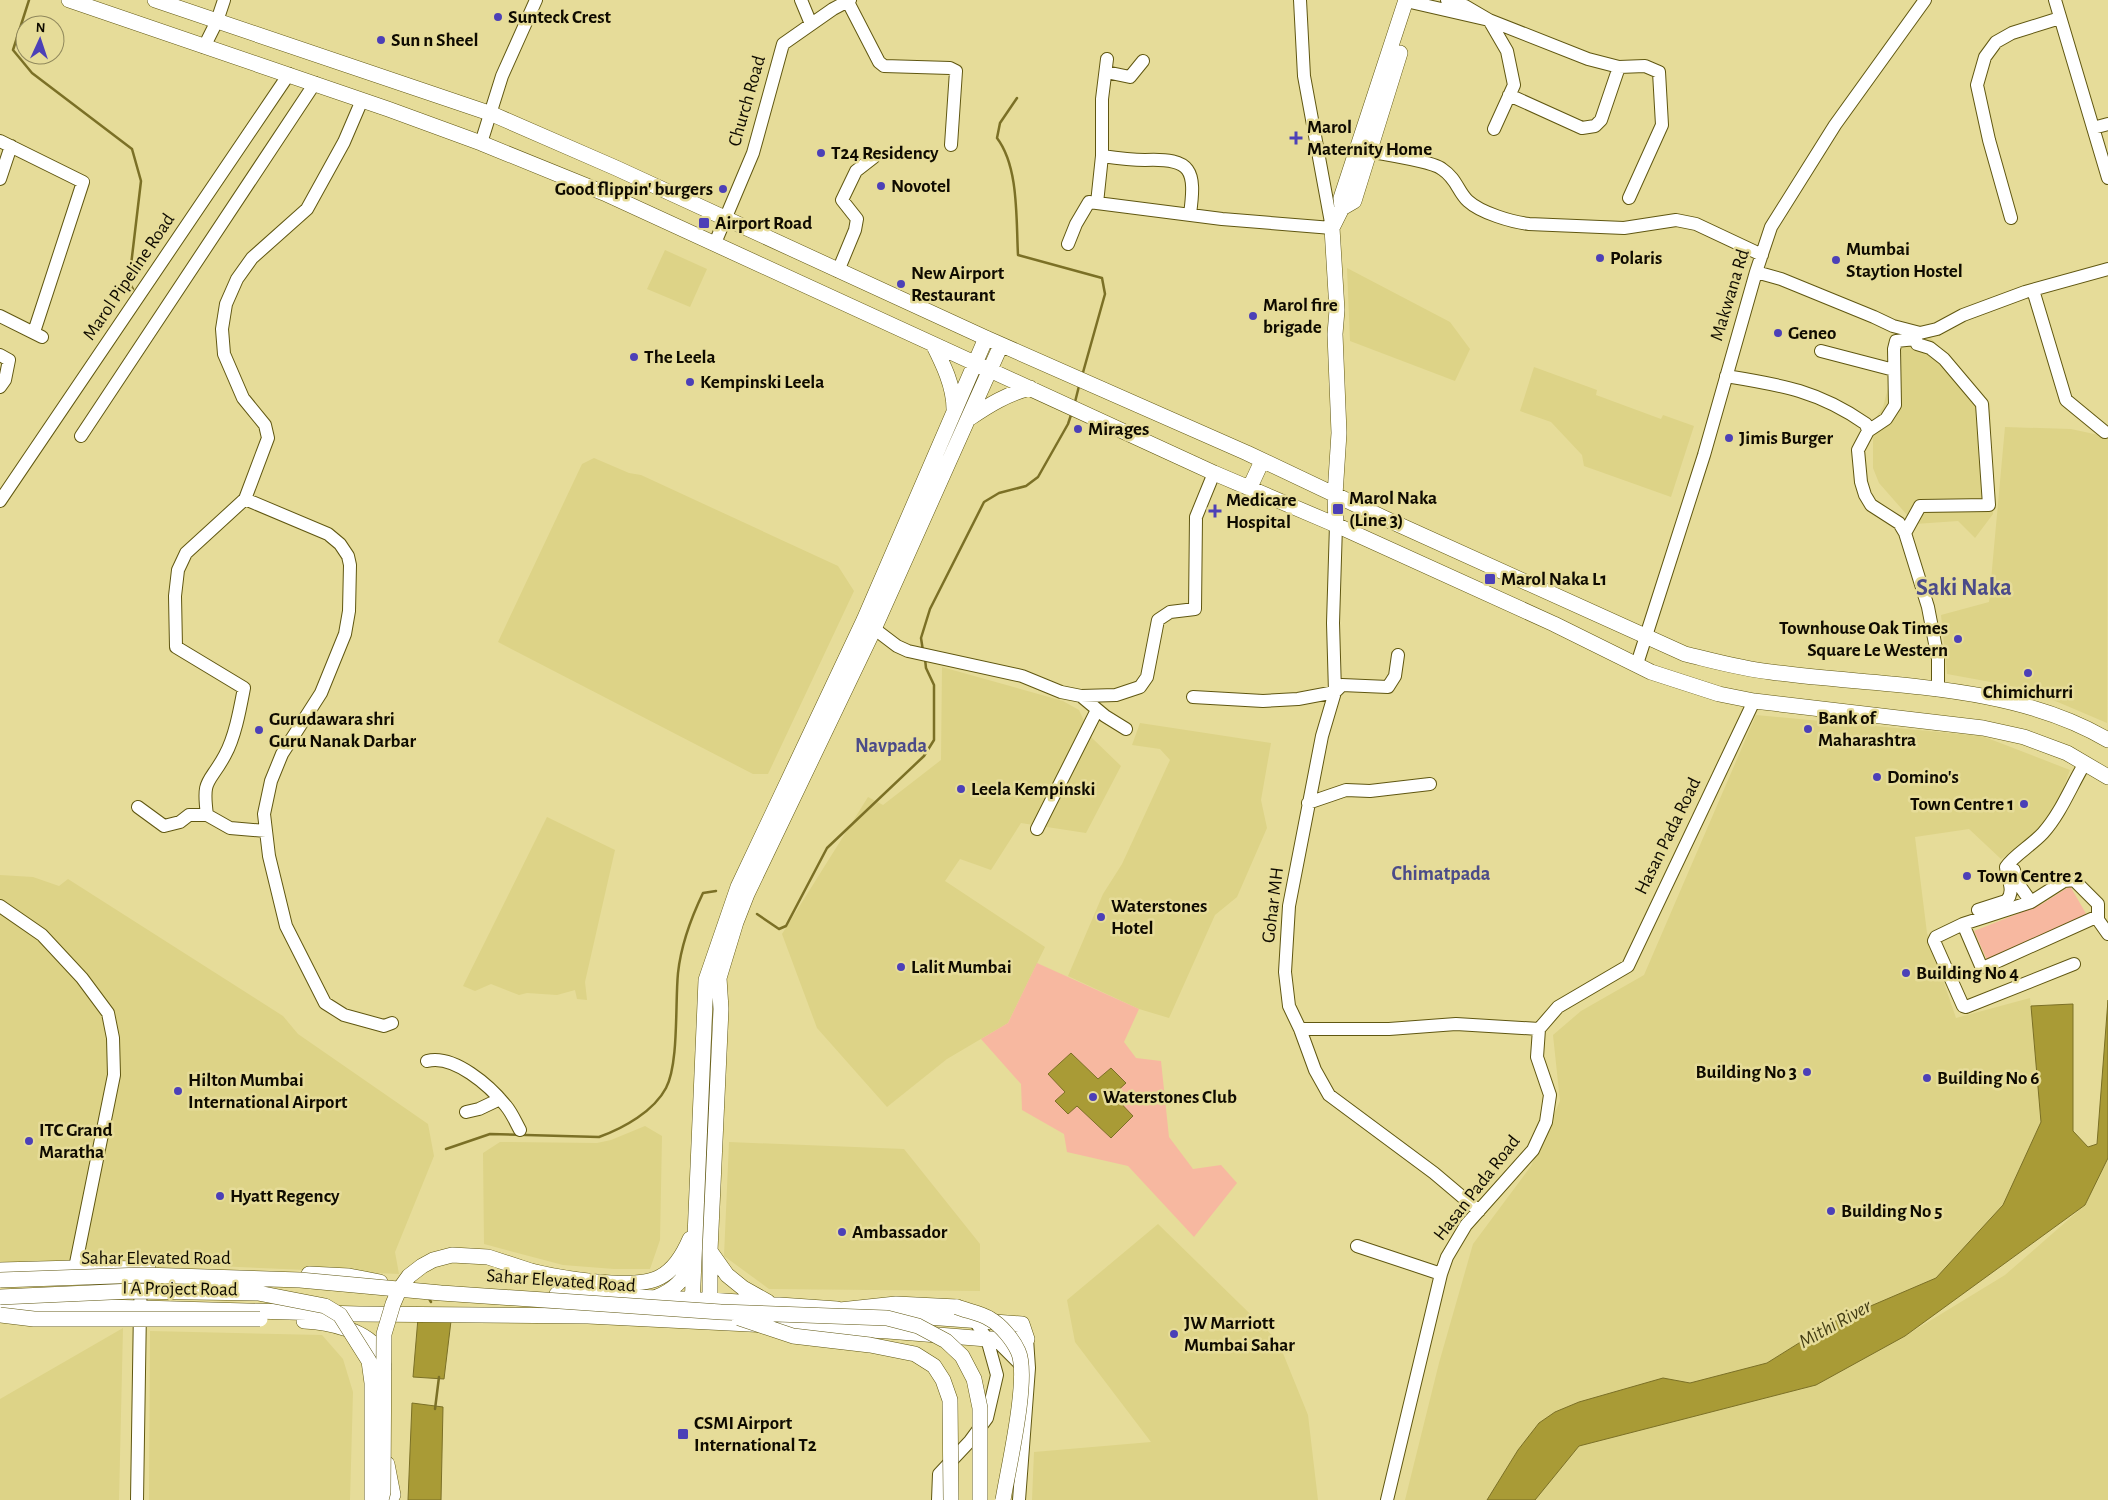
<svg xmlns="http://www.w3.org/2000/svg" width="2108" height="1500" viewBox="0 0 2108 1500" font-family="'Alegreya Sans',sans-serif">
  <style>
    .built { fill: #ddd387 }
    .green { fill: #f7b8a0 }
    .water { fill: #a99b36; stroke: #7b7026 }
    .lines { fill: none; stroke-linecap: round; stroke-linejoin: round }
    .stream { stroke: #7b7026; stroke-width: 2.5 }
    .minor-casing { stroke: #605711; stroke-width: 14 }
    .major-casing { stroke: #605711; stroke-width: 16 }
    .minor { stroke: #fff; stroke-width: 12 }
    .major { stroke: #fff; stroke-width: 15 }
    .major-bridge-casing { stroke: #605711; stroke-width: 16; stroke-linecap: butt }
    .major-bridge { stroke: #fff; stroke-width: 15 }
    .poi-dot { fill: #4c40b7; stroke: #e6dc99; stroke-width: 2 }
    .labels { text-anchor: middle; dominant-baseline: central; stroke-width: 5; stroke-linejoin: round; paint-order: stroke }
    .poi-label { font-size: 19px; font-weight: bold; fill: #0f0b00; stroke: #e6dc99; text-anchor: start }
    .street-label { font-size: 19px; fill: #0f0b00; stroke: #e6dc99 }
    .neighbourhood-label { font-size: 20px; font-weight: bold; fill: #4b4b89; stroke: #e6dc99 }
    .water-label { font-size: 20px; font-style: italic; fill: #433d14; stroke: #e6dc99 }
    .district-label { font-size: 24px; font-weight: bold; fill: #4b4b89; stroke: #e6dc99 }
  </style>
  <rect width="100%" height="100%" fill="#e6dc99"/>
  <path class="built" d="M665,250L707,269L690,307L647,289Z
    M1347,268L1450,322L1470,349L1455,381L1350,341Z
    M1930,337L1990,404L1993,514L1975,538L1958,521L1915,524L1879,483L1873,468V422L1883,407L1890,381L1891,338Z
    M1534,367L1597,390L1596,395L1661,419L1663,415L1694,426L1671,497L1584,466L1582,455L1551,422L1520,411Z
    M2005,427L2071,429L2108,437L2107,723L2046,697L2007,685L1947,674L1941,615L1989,602Z
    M594,458L629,473L641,475L838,566L854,591L768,774H753L498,642L582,464Z
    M942,667L1063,701L1079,710L1092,738L1121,766L1086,833L1021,823L991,870L960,859L945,881L1045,947L1008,1023L947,1059L887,1107L817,1028L782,934L868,797L883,805L941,760Z
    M1756,715L1982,736L2070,770L2059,800L2039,831L2001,859L1969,829L1915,837L1927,933L1956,1018L2030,998L2041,1122L2003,1205L1936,1278L1831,1323L1767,1363L1690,1383L1663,1378L1579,1402L1555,1412L1539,1423L1518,1450L1487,1500H1405L1439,1363L1473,1244L1531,1166L1560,1101L1553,1035L1581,1011L1644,975Z
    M1140,723L1271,743L1261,800L1267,828L1237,897L1215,915L1169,1018L1139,1009L1068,976L1103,894L1122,864L1170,760L1160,749L1132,745Z
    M547,817L615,850L585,982L587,1000L577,999L575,990L557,995L527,993L519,995L491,984L475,991L463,986Z
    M0,875L33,877L59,886L68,879L283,1016L298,1034L428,1124L434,1156L395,1252L399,1274L146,1263L0,1265Z
    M645,1126L662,1136L660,1240L650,1269H614L563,1265L484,1244L483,1153L500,1142L597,1143L611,1140Z
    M729,1142L904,1149L980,1244V1291L769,1289L724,1256Z
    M2108,1158V1500H1535L1579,1446L1816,1385L1905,1336L2005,1275L2085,1205Z
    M1158,1224L1278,1341L1308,1415L1318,1500H1032L1034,1452L1151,1442L1075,1342L1067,1300Z
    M123,1328L119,1500H0V1399Z
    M150,1331L322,1335L343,1359L353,1392L350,1500H149Z"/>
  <path class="green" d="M2070,886L2088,917L1987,960L1974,931L2042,904Z
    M1037,963L1139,1009L1124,1042L1136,1058L1161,1061L1169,1137L1193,1169L1221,1165L1237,1183L1194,1237L1128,1166L1067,1152L1064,1134L1022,1110L1021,1084L981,1039L1008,1023Z"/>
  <path class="water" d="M2108,1000V1158L2085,1205L1905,1336L1816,1385L1579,1446L1535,1500H1487L1518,1450L1539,1423L1555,1412L1579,1402L1663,1378L1690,1383L1767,1363L1831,1323L1936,1278L2003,1205L2041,1122L2031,1006L2073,1004V1131L2088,1147L2097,1144Z
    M1071,1053L1098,1079L1111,1068L1126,1083L1113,1095L1133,1116L1111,1138L1077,1106L1068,1114L1055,1101L1065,1092L1048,1074Z
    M418,1318L451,1321L444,1379L413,1377Z
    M412,1403L443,1407L441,1500H408Z"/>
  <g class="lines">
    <path class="stream" d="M29,0L13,50L32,73L132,149L141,181L129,282L133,289
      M1017,98L1000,123L997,138C1019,167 1016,219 1018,255L1102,278L1105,294L1082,376
      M1075,402L1079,386
      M923,651L921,638L930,609L984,502L999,493L1026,486L1038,477L1068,424L1072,412
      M757,914L779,929L786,926L827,848L924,756L934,740V685L926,668L925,659
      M446,1149L490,1134L599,1137C624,1128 654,1111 666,1088C679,1063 675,1003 678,973C681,945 691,918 703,893L716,891
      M428,1297L431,1302
      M435,1409L439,1377"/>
    <g class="minor-casing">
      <path id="minor" d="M801,0L811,24
        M1447,0L1465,6L1489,20L1507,51L1514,85L1494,129
        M2055,0L2108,178
        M1406,1L1489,20L1588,59L1619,67L1645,66L1659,72L1662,125L1629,198
        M848,2L879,62L884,66L950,68L956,71L951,145
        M204,47L217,21L224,0
        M1107,59L1102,99V156C1116,158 1131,160 1145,160C1192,158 1196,170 1190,214
        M1106,72L1130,77L1143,61
        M1509,95L1582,128L1595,126L1601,120L1619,67
        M2093,128L2108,124
        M0,141L83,182L34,332
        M481,143L502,76L536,0
        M1360,150C1377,153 1432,161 1442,169C1457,179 1458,192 1468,201C1481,213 1512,222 1529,224L1624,228L1676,220L1696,224L1762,255
        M0,179L11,146
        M1097,203L1102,156
        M2011,218L1989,140L1977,85L1985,57L1996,42L2012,33L2060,18
        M715,243L753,153L783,44L833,9L850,0
        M1068,244L1076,224L1089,202L1222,219L1332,228L1304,76L1300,0
        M838,271L855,230L857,219L842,200L856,171L874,157
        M1756,272L1781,279L1874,317L1893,326L1920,333L1937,329L1963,315L2025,292L2108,269
        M2033,290L2066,400L2105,432
        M0,316L42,337
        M1821,351L1894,370
        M0,355L9,360L5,380L0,387
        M1726,376C1782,385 1819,391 1866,424L1868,431
        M81,436L315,83
        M245,499L268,438L265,425L243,398L224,354L222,329L226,304L237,279L252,258L307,209L344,142L362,100
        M0,501L289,74
        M1336,525L1333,623L1335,692L1322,736L1289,906L1285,972L1289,1006L1300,1029L1315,1070L1329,1095L1434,1173L1479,1211
        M1905,533L1920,506L1989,505L1982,404L1944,359L1930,348L1917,344L1916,339L1896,341L1894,349L1895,405L1886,419L1868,431L1858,450L1861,482L1865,495L1871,505L1899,523L1905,533L1928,607L1938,659V690
        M868,624L897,646L908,651L1022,676L1061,692L1081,696L1105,716L1126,729
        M1637,664L1704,455L1756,272L1771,227L1835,125L1925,0
        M1081,696L1116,695L1140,687L1147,677L1158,620L1170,612L1195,609L1196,517L1214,473
        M1193,697L1263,701L1298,699L1335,692L1342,685L1388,687L1395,676L1398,655
        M1308,803L1346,790L1370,791L1430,784
        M138,807L164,826L180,822L189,815H207
        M1037,829L1097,710
        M266,831L230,828L207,815C202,777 209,785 225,755C235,737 240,709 244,688L176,647L175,596L178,570L186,553L245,499L328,534L340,544L348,556L350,565L349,611L345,634L321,693L282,754L271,781L264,814L269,856L286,926L325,1003L344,1015L384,1026L392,1023
        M2014,870L2017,882L2031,902L2064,881L2074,880L2098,904V918
        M2031,902L1963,924L1936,937L1934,941L1963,1006L1966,1007L2074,964
        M0,906L42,935L82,978L108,1013L113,1038L114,1075L75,1268
        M1978,910L2006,901C2016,892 2007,878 2006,867C2013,856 2032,845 2043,833C2061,813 2071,786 2085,763
        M1963,924L1981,966L1985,967L2096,917L2108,934
        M1300,1029H1389L1456,1024L1539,1029
        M427,1061C454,1054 490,1086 506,1106C512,1113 516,1123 520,1130
        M466,1112L479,1109L500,1099
        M1357,1246L1441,1274
        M995,1339L1024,1368
        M137,1500L140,1308L142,1268
        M938,1500L939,1474L970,1441L987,1418L997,1375L987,1339L975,1321
        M1019,1500L1029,1368L1027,1339
        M1387,1500L1441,1274L1447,1257L1466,1225L1533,1150L1546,1122L1550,1095L1537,1057L1539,1029L1558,1007L1628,966L1754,701"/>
    </g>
    <g class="major-casing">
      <path id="major" d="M69,0L388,109L481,143L604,193L1214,473L1336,525L1554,624L1651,672L1719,694L1754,701L1983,728L2024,737L2067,753L2108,777
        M155,0L492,114L616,168L986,338L1247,453L1384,518L1685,654C1714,661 1742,669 1771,672C1881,687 2010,682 2108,740
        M1342,208L1354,201L1400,53
        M933,344C943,364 954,386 954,409
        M970,418C989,405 1007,394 1030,388
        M1250,487L1262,461
        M1336,525L1335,495L1339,433L1335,334L1337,310L1332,228L1342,208L1341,198L1406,0
        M710,1251L727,1275L743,1288L768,1302
        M0,1270L75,1268L148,1269
        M531,1271C559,1278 635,1291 660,1277C674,1270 684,1253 690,1239
        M309,1274L349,1276L380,1282
        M557,1294L710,1300L837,1309
        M657,1297C674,1290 684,1280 691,1264
        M0,1307L71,1306L359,1314L588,1316L888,1331L987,1339H1027L1022,1324L887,1314
        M692,1307L706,980L738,887L864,620L986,338
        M710,1308V1251L721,1009L719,978L736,922L747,894L874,629L1001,345
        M840,1310L896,1304L957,1307
        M304,1321C327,1322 368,1330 379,1352C381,1356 383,1362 384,1367
        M387,1464L393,1495"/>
    </g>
    <use href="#minor" class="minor"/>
    <use href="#major" class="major"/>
    <g class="major-bridge-casing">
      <path id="major-bridge" d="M0,1280L143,1275L300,1280L441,1293L721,1312L887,1318L918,1326L946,1341L962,1356L974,1379L980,1408V1500
        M0,1297L133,1291L258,1293L325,1306L340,1315L369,1361L372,1383V1500
        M957,1307C967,1311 981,1313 990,1319C1001,1325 1013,1340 1018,1351C1030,1376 1008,1469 1003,1500
        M0,1315L34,1319H260
        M739,1318L793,1336L870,1345L915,1354L934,1366L943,1380L950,1400L951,1500
        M381,1500L383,1492L384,1334L393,1304L399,1290L409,1276L422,1266L433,1260L452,1255L488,1257L531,1271"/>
    </g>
    <use href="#major-bridge" class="major-bridge"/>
  </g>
  <g class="poi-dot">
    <circle cx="498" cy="17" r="5"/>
    <circle cx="381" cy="40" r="5"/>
    <path d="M1293.5 130.5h5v5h5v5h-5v5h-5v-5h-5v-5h5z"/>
    <circle cx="821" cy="153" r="5"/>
    <circle cx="881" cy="186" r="5"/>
    <circle cx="723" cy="189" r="5"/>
    <rect x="698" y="217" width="12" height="12" rx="2.5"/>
    <circle cx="1600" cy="258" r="5"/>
    <circle cx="1836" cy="260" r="5"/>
    <circle cx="901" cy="284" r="5"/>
    <circle cx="1253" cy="316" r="5"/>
    <circle cx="1778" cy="333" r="5"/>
    <circle cx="634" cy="357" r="5"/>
    <circle cx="690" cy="382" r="5"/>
    <circle cx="1078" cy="429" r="5"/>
    <circle cx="1729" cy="438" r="5"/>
    <rect x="1332" y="503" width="12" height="12" rx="2.5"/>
    <path d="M1212.5 503.5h5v5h5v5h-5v5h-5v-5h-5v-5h5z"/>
    <rect x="1484" y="573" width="12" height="12" rx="2.5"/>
    <circle cx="1958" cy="639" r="5"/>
    <circle cx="2028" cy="673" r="5"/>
    <circle cx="1808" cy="729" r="5"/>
    <circle cx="259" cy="730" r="5"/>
    <circle cx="1877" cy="777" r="5"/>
    <circle cx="961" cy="789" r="5"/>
    <circle cx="2024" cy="804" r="5"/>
    <circle cx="1967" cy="876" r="5"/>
    <circle cx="1101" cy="917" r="5"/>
    <circle cx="901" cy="967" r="5"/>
    <circle cx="1906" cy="973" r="5"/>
    <circle cx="1807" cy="1072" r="5"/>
    <circle cx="1927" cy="1078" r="5"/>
    <circle cx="178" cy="1091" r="5"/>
    <circle cx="1093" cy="1097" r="5"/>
    <circle cx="29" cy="1141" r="5"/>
    <circle cx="220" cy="1196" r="5"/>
    <circle cx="1831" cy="1211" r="5"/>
    <circle cx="842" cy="1232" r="5"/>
    <circle cx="1174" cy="1334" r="5"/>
    <rect x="677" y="1428" width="12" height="12" rx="2.5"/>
  </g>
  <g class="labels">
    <g class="poi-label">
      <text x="508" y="17">Sunteck Crest</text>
      <text x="391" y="40">Sun n Sheel</text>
      <text x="1307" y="127">Marol<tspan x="1307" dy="22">Maternity Home</tspan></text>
      <text x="831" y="153">T24 Residency</text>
      <text x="891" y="186">Novotel</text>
      <text x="713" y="189" text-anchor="end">Good flippin' burgers</text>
      <text x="715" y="223">Airport Road</text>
      <text x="1846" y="249">Mumbai<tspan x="1846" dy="22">Staytion Hostel</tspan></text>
      <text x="1610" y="258">Polaris</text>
      <text x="911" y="273">New Airport<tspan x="911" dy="22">Restaurant</tspan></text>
      <text x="1263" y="305">Marol fire<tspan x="1263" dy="22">brigade</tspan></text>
      <text x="1788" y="333">Geneo</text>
      <text x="644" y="357">The Leela</text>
      <text x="700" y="382">Kempinski Leela</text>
      <text x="1088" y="429">Mirages</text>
      <text x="1739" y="438">Jimis Burger</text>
      <text x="1349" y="498">Marol Naka<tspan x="1349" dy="22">(Line 3)</tspan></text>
      <text x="1226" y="500">Medicare<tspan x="1226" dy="22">Hospital</tspan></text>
      <text x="1501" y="579">Marol Naka L1</text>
      <text x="1948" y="628" text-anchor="end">Townhouse Oak Times<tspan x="1948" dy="22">Square Le Western</tspan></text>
      <text x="2028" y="692" text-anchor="middle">Chimichurri</text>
      <text x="1818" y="718">Bank of<tspan x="1818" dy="22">Maharashtra</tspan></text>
      <text x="269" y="719">Gurudawara shri<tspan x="269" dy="22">Guru Nanak Darbar</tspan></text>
      <text x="1887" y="777">Domino's</text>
      <text x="971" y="789">Leela Kempinski</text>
      <text x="2014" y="804" text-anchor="end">Town Centre 1</text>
      <text x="1977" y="876">Town Centre 2</text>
      <text x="1111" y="906">Waterstones<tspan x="1111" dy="22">Hotel</tspan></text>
      <text x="911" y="967">Lalit Mumbai</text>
      <text x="1916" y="973">Building No 4</text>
      <text x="1797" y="1072" text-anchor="end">Building No 3</text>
      <text x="1937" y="1078">Building No 6</text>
      <text x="188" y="1080">Hilton Mumbai<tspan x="188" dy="22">International Airport</tspan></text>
      <text x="1103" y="1097">Waterstones Club</text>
      <text x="39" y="1130">ITC Grand<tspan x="39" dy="22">Maratha</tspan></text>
      <text x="230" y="1196">Hyatt Regency</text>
      <text x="1841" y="1211">Building No 5</text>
      <text x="852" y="1232">Ambassador</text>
      <text x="1184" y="1323">JW Marriott<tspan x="1184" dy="22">Mumbai Sahar</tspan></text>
      <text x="694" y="1423">CSMI Airport<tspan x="694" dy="22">International T2</tspan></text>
    </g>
    <g class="street-label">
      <text transform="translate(747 101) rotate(-74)">Church Road</text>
      <text transform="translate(129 277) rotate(-56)">Marol Pipeline Road</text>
      <text transform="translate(1730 295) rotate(-73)">Makwana Rd</text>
      <text transform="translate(1668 836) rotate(-64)">Hasan Pada Road</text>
      <text transform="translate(1273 905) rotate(-83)">Gohar MH</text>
      <text transform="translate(1477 1188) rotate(-52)">Hasan Pada Road</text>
      <text x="156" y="1258">Sahar Elevated Road</text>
      <text transform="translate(561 1281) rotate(4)">Sahar Elevated Road</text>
      <text transform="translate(180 1289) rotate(1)">I A Project Road</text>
    </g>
    <g class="neighbourhood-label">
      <text x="891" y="746">Navpada</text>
      <text x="1441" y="874">Chimatpada</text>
    </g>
    <g class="water-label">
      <text transform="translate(1835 1324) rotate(-29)">Mithi River</text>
    </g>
    <g class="district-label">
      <text x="1964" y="588">Saki Naka</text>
    </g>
  </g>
  <g transform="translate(40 40) rotate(3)"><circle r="24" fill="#e6dc99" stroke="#90885c"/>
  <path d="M0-4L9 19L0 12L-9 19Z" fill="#4c40b7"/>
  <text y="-8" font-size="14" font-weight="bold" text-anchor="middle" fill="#0f0b00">N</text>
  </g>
</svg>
